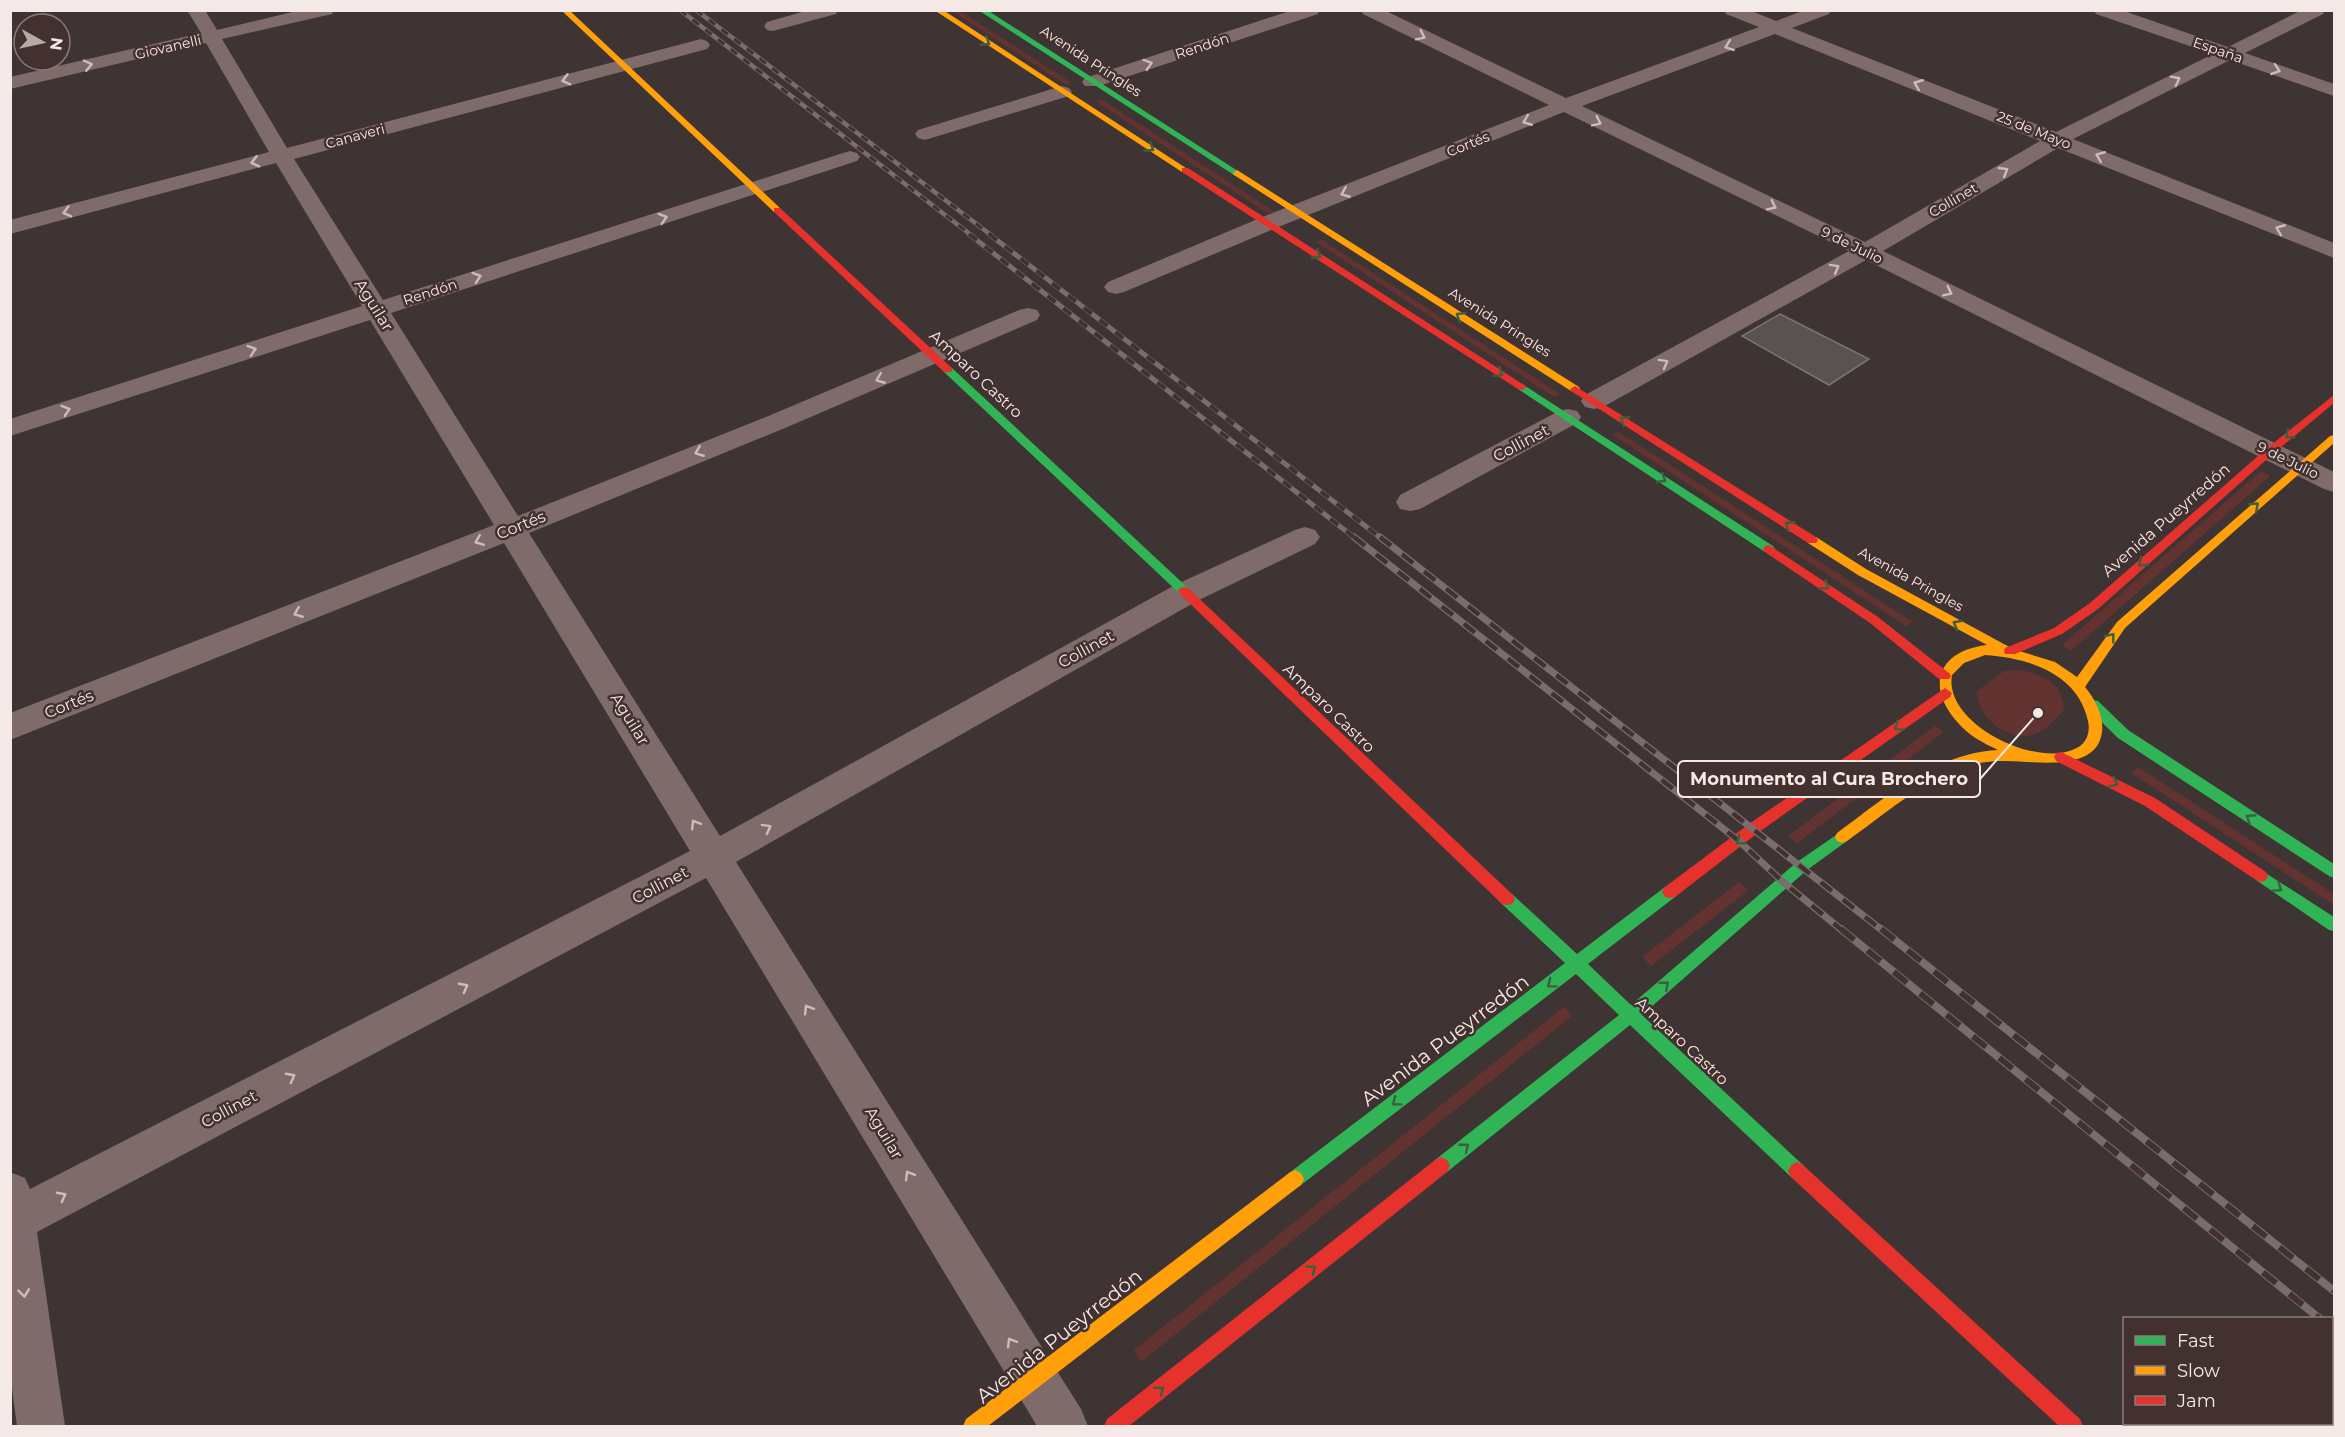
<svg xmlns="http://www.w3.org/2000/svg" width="2345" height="1437" viewBox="0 0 2345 1437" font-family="Montserrat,sans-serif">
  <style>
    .green { fill: #623330 }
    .building { fill: #5a5251; stroke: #7c7372; stroke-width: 1.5 }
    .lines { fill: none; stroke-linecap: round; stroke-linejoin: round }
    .street { fill: #7f6b6a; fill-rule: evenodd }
    .fast { fill: #30b455; fill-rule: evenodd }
    .slow { fill: #ff9f0a; fill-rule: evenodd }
    .jam { fill: #e5322d; fill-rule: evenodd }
    .rail-far3-casing { stroke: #7a6d6b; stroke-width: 4.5 }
    .rail-far2-casing { stroke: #7a6d6b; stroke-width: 5 }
    .rail-far1-casing { stroke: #7a6d6b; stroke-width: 7 }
    .rail-casing { stroke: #7a6d6b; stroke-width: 8 }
    .rail-far3 { stroke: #43312f; stroke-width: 3; stroke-dasharray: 8; stroke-linecap: butt }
    .rail-far2 { stroke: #43312f; stroke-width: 4; stroke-dasharray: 10; stroke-linecap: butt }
    .rail-far1 { stroke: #43312f; stroke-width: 4.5; stroke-dasharray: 14; stroke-linecap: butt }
    .rail { stroke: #43312f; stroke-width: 6; stroke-dasharray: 17; stroke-linecap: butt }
    .oneway { stroke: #ccbdbc }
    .oneway2 { stroke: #3c5f3c }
    .labels { text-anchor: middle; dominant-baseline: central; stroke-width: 5; stroke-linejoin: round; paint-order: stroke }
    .far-street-label { font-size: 14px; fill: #f5e9e8; stroke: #43312f }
    .street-label { font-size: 16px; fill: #f5e9e8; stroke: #43312f }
    .near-street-label { font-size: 20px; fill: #f5e9e8; stroke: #43312f }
    .leader { fill: none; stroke: #f5e9e8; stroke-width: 2 }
    .callout-dot { fill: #f5e9e8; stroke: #43312f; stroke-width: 2 }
    .callout { fill: #43312f; stroke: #f5e9e8; stroke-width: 2 }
    .callout-label { font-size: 18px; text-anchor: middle; font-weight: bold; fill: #f5e9e8 }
  </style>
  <rect width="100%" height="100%" fill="#3f3434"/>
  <path class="green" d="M952,11H960L1072,83L1066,85Z
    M1101,99L1275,212L1269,214L1095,101Z
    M1322,240L1560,394L1554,397L1316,242Z
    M1619,432L1913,622L1906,626L1613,435Z
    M2261,471L2270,476L2071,651L2062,645Z
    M2022,670C2046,677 2062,682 2064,710C2057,717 2051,725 2043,730C2016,748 1977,721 1977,691L2004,671Z
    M1935,726L1944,732L1797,843L1788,836Z
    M2138,767L2334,894V905L2131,773Z
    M1739,882L1749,890L1651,966L1642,957Z
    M1564,1007L1572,1016L1141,1362L1134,1350Z"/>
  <path class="building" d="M1780,314L1869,359L1829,385L1742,336Z"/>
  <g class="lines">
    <path class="street" d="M187,10H205L217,30L301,10H334L332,14L222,39L287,148L701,39L707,41L710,45L707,49L294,159L383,300L843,153L850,151L857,153L860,157L857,161L391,313L518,516L766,417L1019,310L1028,308L1037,310L1040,315L1037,320L785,428L529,533L720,836L1175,585L1295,530L1305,527L1315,530L1320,537L1315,544L1197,601L736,862L1081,1409L1088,1426H1037L706,878L37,1232L65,1426H17L10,1374V1172L25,1178L30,1189L690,851L504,543L10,740V713L494,525L370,320L10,436V419L362,306L276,163L10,234V220L269,152L206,43L10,89V77L201,33Z
      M809,10H838L836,14L773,31L767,30L764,26L767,22Z
      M1293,10H1320L1318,14L1099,86H1085L1082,82L1085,78Z
      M1361,10H1384L1566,98L1759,27L1726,14L1724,10H1749L1776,21L1805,10H1831L1829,14L1792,28L2056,132L2213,54L2096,14L2094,10H2121L2228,47L2302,10H2325L2323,14L2245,53L2334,84V96L2230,60L2073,139L2334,243V258L2058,148L1883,251L2334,472V492L2324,489L1866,260L1603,407L1594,409L1585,407L1581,401L1585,395L1849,251L1564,112L1276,228L1124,292L1116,294L1108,292L1104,287L1108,282L1260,218L1549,105L1363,14ZM1775,34L2040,141L1865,242L1582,106Z
      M1062,86L1069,88L1072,92L1069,96L925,140L918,138L915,134L918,130Z
      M1568,409L1577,411L1581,417L1577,423L1420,509L1410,511L1400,509L1396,502L1400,495L1559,411Z"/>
    <path class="fast" d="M978,10H987L1241,173L1234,175Z
      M948,367L952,368L1188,588L1190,591L1188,594H1180L944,372V368Z
      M1522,384L1773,546L1775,549L1773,552H1765L1518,389L1517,387Z
      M2093,700L2098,701L2128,730L2334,864V878L2329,876L2118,738L2088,709L2086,705Z
      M1842,831L1847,833L1849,837L1847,841L1807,870L1642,1015L1803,1165L1806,1171L1803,1177L1797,1180L1791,1177L1630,1025L1447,1172L1441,1175L1435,1172L1432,1166L1435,1160L1619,1015L1576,974L1301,1185L1295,1188L1289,1185L1286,1179L1289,1173L1565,963L1502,904L1499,899L1502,894L1507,893L1512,894L1577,954L1665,887L1670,886L1675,887L1678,892L1675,897L1588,964L1631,1005L1797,862Z
      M2261,870L2334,917V931L2329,930L2256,880L2254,876L2256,872Z"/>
    <path class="slow" d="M561,10H569L780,208V212H774Z
      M934,10H943L1189,170L1182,172Z
      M1237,170L1579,387L1580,389L1575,392L1571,391L1234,175L1233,173Z
      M2334,435V443L2125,628L2085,687C2095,699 2104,716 2102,732C2097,773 2035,761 2007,761C1992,761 1977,762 1962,768C1919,783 1884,815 1847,841L1842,843L1837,841L1835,837L1837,833C1885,798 1935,753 1998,750C1983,743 1970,736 1959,724C1925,687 1937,651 1987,645L1858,575L1808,543L1806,540L1808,537H1816L1866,569L2013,649L2055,662L2077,677L2117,622L2330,436ZM1985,655C2028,658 2078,673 2088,721C2090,730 2088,740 2080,746C2043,772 1943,725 1952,675L1964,663Z
      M1295,1170L1301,1173L1304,1179L1301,1185L988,1426H963L966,1419L1289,1173Z"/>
    <path class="jam" d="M1182,168H1188L1527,387L1522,390L1518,389L1182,172Z
      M774,208H780L952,368V372H944L774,212Z
      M1575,386L1816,537L1818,540L1816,543H1808L1571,391L1570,389Z
      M2334,395V403L2274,453L2098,609L2062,634L2015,654H2005L2004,651L2005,648L2054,628L2090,603L2266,449Z
      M1769,545L1878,617L1949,673L1951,676L1949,679H1939L1870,623L1765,552L1763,549L1765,546Z
      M1184,587L1188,588L1512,894L1515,899L1512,904L1507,905L1502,904L1180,594L1178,591L1180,588Z
      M1945,688L1952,693L1950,697L1759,832L1675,897L1670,898L1665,897L1662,892L1665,887L1749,824Z
      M2061,752L2155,798L2266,872L2268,876L2266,880L2261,882L2256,880L2145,806L2056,761L2054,757L2056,753Z
      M1441,1157L1447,1160L1450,1166L1447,1172L1129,1426H1104L1107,1419L1435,1160Z
      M1797,1162L1803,1165L2080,1419L2083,1426H2059L1791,1177L1788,1171L1791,1165Z"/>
    <g class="rail-far3-casing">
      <path id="rail-far3" d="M680,10L971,235
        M696,10L991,235"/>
    </g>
    <g class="rail-far2-casing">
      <path id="rail-far2" d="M969,234L1356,539
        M989,234L1382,539"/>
    </g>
    <g class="rail-far1-casing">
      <path id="rail-far1" d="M1354,537L1739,841L1783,882L1843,931
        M1380,537L1883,931"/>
    </g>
    <g class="rail-casing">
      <path id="rail" d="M1841,929L2319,1318
        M1881,929L2334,1291
        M2332,1329L2334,1331"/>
    </g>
    <use href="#rail-far3" class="rail-far3"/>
    <use href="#rail-far2" class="rail-far2"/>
    <use href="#rail-far1" class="rail-far1"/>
    <use href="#rail" class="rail"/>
  </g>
  <defs><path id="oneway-chevron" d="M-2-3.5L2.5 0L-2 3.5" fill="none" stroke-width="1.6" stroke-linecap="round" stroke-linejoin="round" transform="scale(1.5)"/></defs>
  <g class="oneway">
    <use href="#oneway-chevron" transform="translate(1421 36) rotate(26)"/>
    <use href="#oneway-chevron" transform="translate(1729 46) rotate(160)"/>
    <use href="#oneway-chevron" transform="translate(1148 64) rotate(-18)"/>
    <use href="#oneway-chevron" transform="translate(88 65) rotate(-13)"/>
    <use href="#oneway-chevron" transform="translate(2276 70) rotate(19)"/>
    <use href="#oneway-chevron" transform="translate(566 80) rotate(165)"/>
    <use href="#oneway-chevron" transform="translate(2176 80) rotate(-27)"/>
    <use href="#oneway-chevron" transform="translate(1918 84) rotate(-158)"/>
    <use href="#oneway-chevron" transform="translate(1527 121) rotate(158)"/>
    <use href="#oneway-chevron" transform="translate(1597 122) rotate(26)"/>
    <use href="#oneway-chevron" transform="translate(2100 156) rotate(-158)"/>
    <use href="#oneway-chevron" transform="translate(255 162) rotate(165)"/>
    <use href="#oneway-chevron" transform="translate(2004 171) rotate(-30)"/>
    <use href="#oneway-chevron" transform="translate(1345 193) rotate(158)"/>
    <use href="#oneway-chevron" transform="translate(1772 206) rotate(26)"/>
    <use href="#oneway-chevron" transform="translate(67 212) rotate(165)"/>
    <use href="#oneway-chevron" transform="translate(663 218) rotate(-18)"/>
    <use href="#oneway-chevron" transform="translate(2280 229) rotate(-158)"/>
    <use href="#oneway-chevron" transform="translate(1835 268) rotate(-29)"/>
    <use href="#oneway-chevron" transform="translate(477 277) rotate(-18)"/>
    <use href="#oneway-chevron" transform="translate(1948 292) rotate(26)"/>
    <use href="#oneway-chevron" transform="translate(252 350) rotate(-18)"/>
    <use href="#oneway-chevron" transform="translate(1664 363) rotate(-29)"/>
    <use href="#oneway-chevron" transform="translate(880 379) rotate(158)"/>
    <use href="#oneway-chevron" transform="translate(66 410) rotate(-18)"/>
    <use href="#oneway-chevron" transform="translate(699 452) rotate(158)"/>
    <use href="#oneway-chevron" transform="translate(479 541) rotate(158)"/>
    <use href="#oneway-chevron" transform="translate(298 613) rotate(158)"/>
    <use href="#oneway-chevron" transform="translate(695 824) rotate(-122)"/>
    <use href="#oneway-chevron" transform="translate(767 828) rotate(-29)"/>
    <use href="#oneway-chevron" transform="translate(464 987) rotate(-28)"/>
    <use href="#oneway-chevron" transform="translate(808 1009) rotate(-121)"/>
    <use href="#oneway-chevron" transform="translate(291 1077) rotate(-28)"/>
    <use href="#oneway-chevron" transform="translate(909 1175) rotate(-121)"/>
    <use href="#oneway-chevron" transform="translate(62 1196) rotate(-28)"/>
    <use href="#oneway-chevron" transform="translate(24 1293) rotate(83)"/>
    <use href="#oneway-chevron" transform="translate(1011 1342) rotate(-121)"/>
  </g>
  <g class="oneway2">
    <use href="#oneway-chevron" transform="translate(986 42) rotate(33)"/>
    <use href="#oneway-chevron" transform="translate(1150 148) rotate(33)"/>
    <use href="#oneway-chevron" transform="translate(1317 255) rotate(33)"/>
    <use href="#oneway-chevron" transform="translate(1460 316) rotate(-148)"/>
    <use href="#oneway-chevron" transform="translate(1499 373) rotate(33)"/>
    <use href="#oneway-chevron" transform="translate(1624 420) rotate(-147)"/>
    <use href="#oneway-chevron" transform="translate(2289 435) rotate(141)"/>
    <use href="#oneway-chevron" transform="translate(1662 479) rotate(33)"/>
    <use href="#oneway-chevron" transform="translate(2255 506) rotate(-41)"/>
    <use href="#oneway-chevron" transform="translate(1789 525) rotate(-147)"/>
    <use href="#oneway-chevron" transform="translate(2142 563) rotate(139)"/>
    <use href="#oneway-chevron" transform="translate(1825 586) rotate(34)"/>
    <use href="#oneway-chevron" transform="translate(1957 624) rotate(-152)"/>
    <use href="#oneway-chevron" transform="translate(2111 637) rotate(-52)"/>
    <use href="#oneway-chevron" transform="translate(1898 727) rotate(145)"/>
    <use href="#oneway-chevron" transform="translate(2114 783) rotate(26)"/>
    <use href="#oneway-chevron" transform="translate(2250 818) rotate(-147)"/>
    <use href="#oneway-chevron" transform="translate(1740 841) rotate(141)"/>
    <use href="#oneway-chevron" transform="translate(2278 888) rotate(34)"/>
    <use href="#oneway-chevron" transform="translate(1551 984) rotate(143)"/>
    <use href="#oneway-chevron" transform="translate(1665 985) rotate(-41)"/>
    <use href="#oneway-chevron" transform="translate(1396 1102) rotate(143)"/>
    <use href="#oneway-chevron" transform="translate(1465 1147) rotate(-39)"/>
    <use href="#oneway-chevron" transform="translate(1312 1269) rotate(-39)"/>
    <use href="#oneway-chevron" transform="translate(1160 1390) rotate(-39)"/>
  </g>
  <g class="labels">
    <g class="far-street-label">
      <text transform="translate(1202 46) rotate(-18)">Rendón</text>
      <text transform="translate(168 47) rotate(-13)">Giovanelli</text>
      <text transform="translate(2218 50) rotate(19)">España</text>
      <text transform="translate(1091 61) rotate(33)">Avenida Pringles</text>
      <text transform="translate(2034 130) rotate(22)">25 de Mayo</text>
      <text transform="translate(355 136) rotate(-15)">Canaveri</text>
      <text transform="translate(1468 144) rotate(-22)">Cortés</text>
      <text transform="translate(1953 200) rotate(-30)">Collinet</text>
      <text transform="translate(1852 245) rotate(26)">9 de Julio</text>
      <text transform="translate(430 292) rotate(-18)">Rendón</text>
      <text transform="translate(1500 322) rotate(32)">Avenida Pringles</text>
      <text transform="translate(2288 460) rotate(26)">9 de Julio</text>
      <text transform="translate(1911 579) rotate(29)">Avenida Pringles</text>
    </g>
    <g class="street-label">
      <text transform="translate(374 305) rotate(58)">Aguilar</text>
      <text transform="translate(976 374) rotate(43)">Amparo Castro</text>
      <text transform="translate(1521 443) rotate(-28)">Collinet</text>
      <text transform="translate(2166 520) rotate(-41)">Avenida Pueyrredón</text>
      <text transform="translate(521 525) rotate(-22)">Cortés</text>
      <text transform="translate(1086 649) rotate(-29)">Collinet</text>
      <text transform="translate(69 704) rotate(-22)">Cortés</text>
      <text transform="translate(1329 708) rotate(44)">Amparo Castro</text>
      <text transform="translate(630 719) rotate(58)">Aguilar</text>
      <text transform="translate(660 885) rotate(-28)">Collinet</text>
      <text transform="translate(1682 1041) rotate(43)">Amparo Castro</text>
      <text transform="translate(229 1109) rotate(-28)">Collinet</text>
      <text transform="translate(884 1133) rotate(59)">Aguilar</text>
    </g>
    <g class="near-street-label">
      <text transform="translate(1445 1040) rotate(-37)">Avenida Pueyrredón</text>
      <text transform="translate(1059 1336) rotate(-38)">Avenida Pueyrredón</text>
    </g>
  </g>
  <path class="leader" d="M2038 713L1980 779"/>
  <circle class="callout-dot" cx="2038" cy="713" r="6"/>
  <rect class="callout" x="1678" y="761" width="302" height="36" rx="6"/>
  <g class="callout-label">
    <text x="1829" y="785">Monumento al Cura Brochero</text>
  </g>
  <rect width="2345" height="1437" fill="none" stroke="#f5e9e8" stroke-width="24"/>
  <rect x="2123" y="1317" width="210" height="108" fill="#43312f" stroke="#8a7b79" stroke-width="1.5"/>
  <rect x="2135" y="1336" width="30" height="9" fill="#30b455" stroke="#8a7b79" stroke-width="1.5"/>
  <text x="2177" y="1347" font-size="18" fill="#f5e9e8">Fast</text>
  <rect x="2135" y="1366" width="30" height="9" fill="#ff9f0a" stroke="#8a7b79" stroke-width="1.5"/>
  <text x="2177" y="1377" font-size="18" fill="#f5e9e8">Slow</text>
  <rect x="2135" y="1396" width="30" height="9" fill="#e5322d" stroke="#8a7b79" stroke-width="1.5"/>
  <text x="2177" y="1407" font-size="18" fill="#f5e9e8">Jam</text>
  <g transform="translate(42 42) rotate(98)"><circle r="28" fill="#43312f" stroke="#8a7b79" stroke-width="1.5"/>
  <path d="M0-4.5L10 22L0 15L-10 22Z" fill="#b5aaa9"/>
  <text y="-9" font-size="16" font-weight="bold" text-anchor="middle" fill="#f5e9e8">N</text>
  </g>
</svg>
